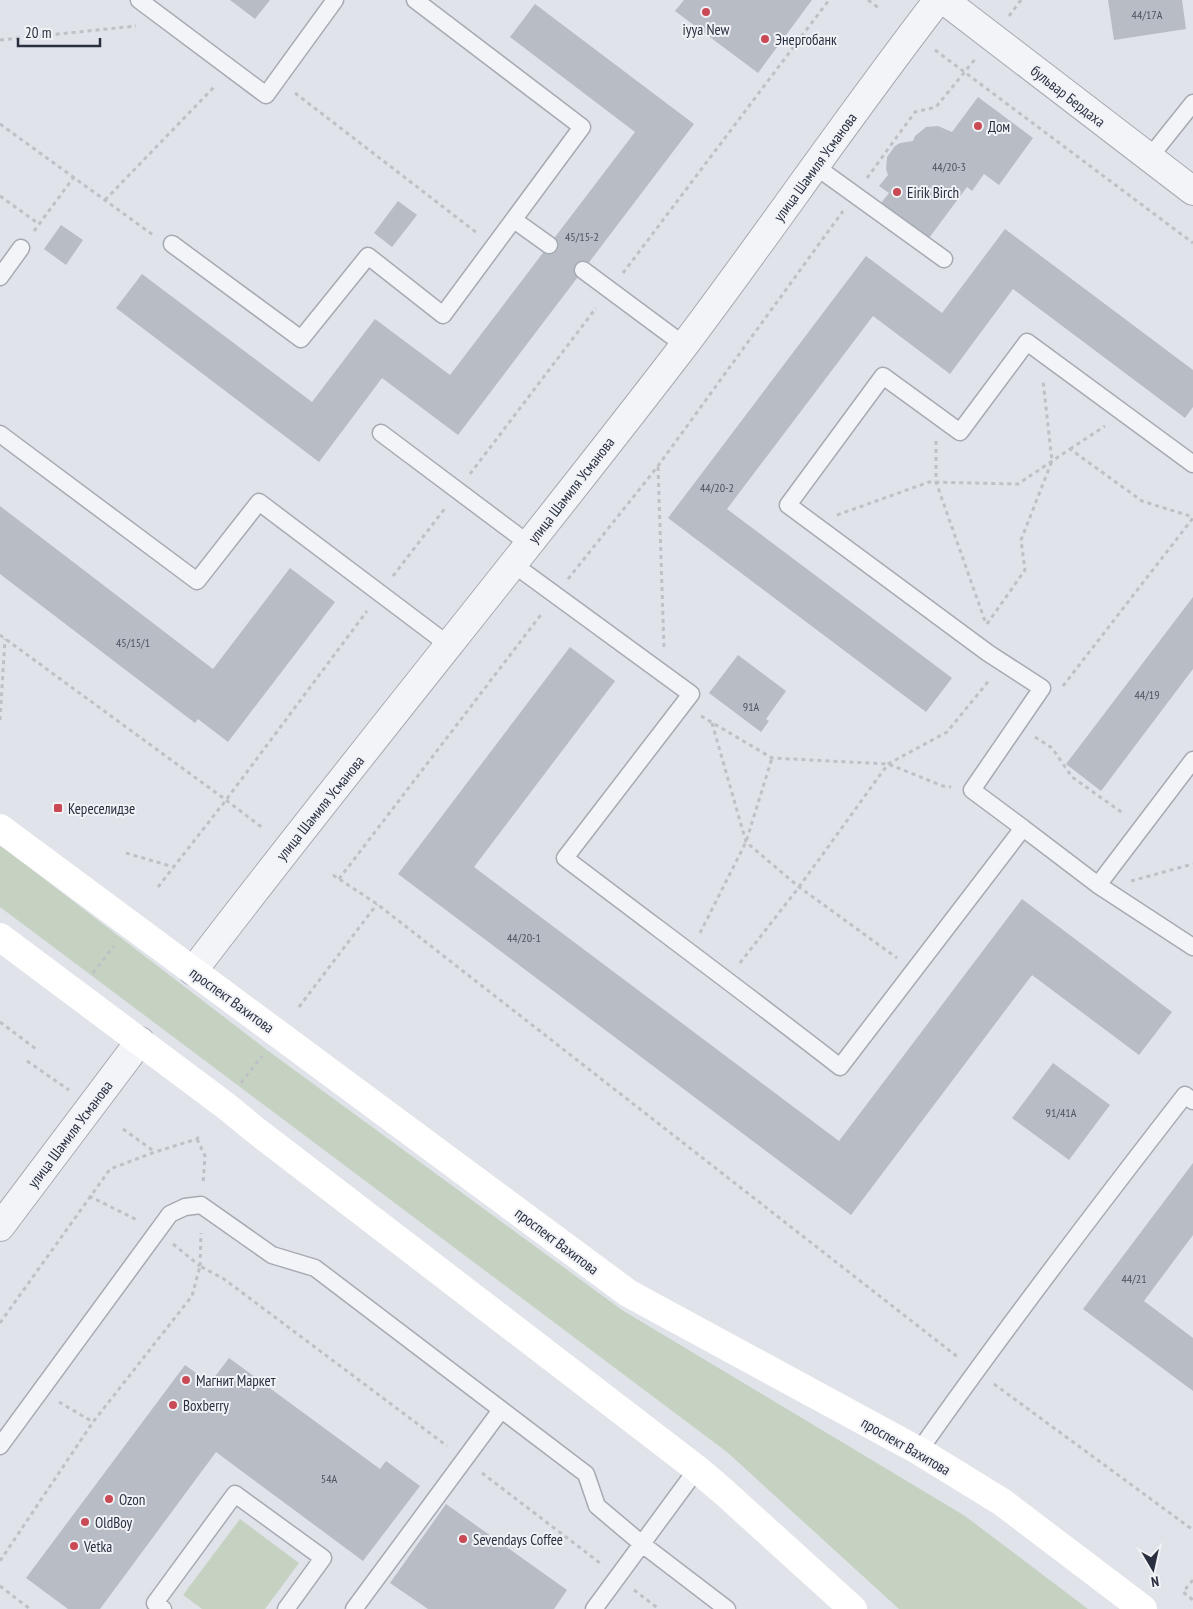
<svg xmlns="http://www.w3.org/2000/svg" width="1193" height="1609" viewBox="0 0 1193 1609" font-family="'PT Sans Narrow',sans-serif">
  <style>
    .green { fill: #c5d2c2 }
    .building { fill: #b8bcc5 }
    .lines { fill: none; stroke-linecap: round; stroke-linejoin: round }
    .lane-casing { stroke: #a6aab3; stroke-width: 19 }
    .street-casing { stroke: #a6aab3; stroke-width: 30 }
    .path { stroke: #bfc1c7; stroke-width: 3; stroke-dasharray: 4 4; stroke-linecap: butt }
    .lane { stroke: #f3f4f7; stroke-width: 16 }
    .street { stroke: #f3f4f7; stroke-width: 28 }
    .secondary { stroke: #fff; stroke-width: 28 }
    .poi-dot { fill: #c94a54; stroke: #f0f2f6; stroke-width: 2 }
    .labels { text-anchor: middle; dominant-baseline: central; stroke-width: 4; stroke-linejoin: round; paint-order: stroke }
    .number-label { font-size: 12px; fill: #4e5361 }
    .poi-label { font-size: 15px; fill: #2a3040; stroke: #f0f2f6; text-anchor: start }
    .street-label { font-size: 15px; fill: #2a3040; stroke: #f0f2f6 }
  </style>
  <rect width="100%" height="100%" fill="#e0e3e9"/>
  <path class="green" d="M0,845L267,1050L622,1310L965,1516L1088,1609H899L727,1452L0,907Z
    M240,1519L299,1563L265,1609H202L183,1595Z"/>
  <path class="building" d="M230,0H270L255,19Z
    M684,0H812L758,73L675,11Z
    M1108,0H1182L1186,29L1114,40Z
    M535,4L694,124L458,435L382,378L319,462L116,308L142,274L312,402L375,319L450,375L635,132L510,37Z
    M978,97L1033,138L999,185L984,174L972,191L967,187L929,238L881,203L889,193L879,186L888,175L886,169L887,157L895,146L900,143L913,141L915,136L926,127L938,126L952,132Z
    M398,201L417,215L392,247L374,233Z
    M61,225L83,240L66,265L44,249Z
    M1005,229L1193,370V407L1185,418L1013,289L950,374L873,316L727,509L952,678L926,712L668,518L866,256L942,313Z
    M0,506L213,669L290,568L335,602L228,742L198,719L195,723L0,574Z
    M1193,597V669L1101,791L1066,764Z
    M570,647L615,681L474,867L839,1141L1022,899L1172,1012L1139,1055L1032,975L851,1215L398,874Z
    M738,655L786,691L766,719L769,721L761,732L709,693Z
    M1053,1063L1110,1105L1069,1160L1012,1118Z
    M1193,1163V1235L1144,1301L1193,1338V1391L1083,1309Z
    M229,1358L380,1469L386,1461L420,1486L363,1561L216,1452L100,1609H68L26,1578L185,1365L210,1383Z
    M446,1504L567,1590L554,1609H428L390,1583Z"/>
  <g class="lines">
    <g class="lane-casing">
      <path id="lane" d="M139,0L266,95L335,0
        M1149,158L1193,103
        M815,166L944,259
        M514,220L549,245
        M172,244L301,339L368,256L443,315L582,127L415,0
        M583,270L684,345
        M0,277L21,248
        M381,433L529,544
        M0,434L197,581L259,502L450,646
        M513,564L691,694L565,858C657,928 749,996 840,1067L1023,828L1098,885L1193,947
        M1023,828L972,790L1042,688L988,653L788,505L883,376L960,432L1027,342L1193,464
        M1098,885L1193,760
        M0,1446L170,1214L185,1207L201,1205L272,1255L315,1268L586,1474L597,1506L642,1544L727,1609
        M919,1451C1004,1330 1094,1212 1185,1095L1193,1101
        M163,1609L155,1603L235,1494L323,1558L286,1609
        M354,1609L501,1410
        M594,1609L697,1469"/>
    </g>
    <g class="street-casing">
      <path id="street" d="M944,0L1193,191
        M193,971C353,761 522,557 683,347C769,233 850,114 938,0
        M0,1227L140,1041"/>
    </g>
    <path class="path" d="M868,0L880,9
      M1009,16L1021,0
      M0,40L136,26
      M935,50L1193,243
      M295,93L477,233
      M0,124L153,235
      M867,178L915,112L936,107L976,58
      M0,196L39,224
      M105,200L216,85
      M34,231L74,177
      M623,273L829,0
      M936,441V482L986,624
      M1070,449L1105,426
      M658,467L664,648
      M470,474L596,308
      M837,515L929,482L1018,484L1070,449L1142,501L1193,517
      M393,576L446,507
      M568,579L658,466L843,211
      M987,624L1025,570L1021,540L1052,461L1043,381
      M0,635L226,800L264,829
      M1063,686L1193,518
      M701,716L772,758L888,764L943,786L951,787
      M0,720L5,639
      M712,723L746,842L799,887L897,958
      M1035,737L1052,748L1072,777L1124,814
      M126,853L174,867
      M333,875L377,904L959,1358
      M339,879L543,612
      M1131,881L1193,864
      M158,887L226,800L367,611
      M700,933L746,842L772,758
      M740,963L799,887L888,764L947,732L987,683L988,680
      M93,973L114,946
      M299,1007L377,904
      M0,1022L36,1049
      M27,1061L69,1090
      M241,1083L262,1056
      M123,1129L155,1152
      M197,1139L205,1156L203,1184
      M89,1196L139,1221
      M173,1244L200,1266
      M200,1266L201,1233
      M0,1323L110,1169L155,1152L197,1139L200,1134
      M994,1384L1193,1530
      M59,1402L93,1422
      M482,1473L600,1563
      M0,1561L93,1422L192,1296L200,1266L224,1279L447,1446
      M1193,1580L1183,1592L1193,1600
      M0,1586L30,1609
      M634,1590L659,1609"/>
    <use href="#lane" class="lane"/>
    <use href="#street" class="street"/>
    <path class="secondary" d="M0,828L628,1293L919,1451L1002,1502L1143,1609
      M0,937L226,1106L254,1129L697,1469L725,1493L853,1609"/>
  </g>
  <g class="poi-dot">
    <circle cx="706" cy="12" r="5"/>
    <circle cx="765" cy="39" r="5"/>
    <circle cx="978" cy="126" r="5"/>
    <circle cx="897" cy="192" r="5"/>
    <rect x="53" y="803" width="10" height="10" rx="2.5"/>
    <circle cx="186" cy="1380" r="5"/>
    <circle cx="173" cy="1405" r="5"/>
    <circle cx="109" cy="1499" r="5"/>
    <circle cx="85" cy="1522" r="5"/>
    <circle cx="463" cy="1539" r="5"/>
    <circle cx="74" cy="1546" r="5"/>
  </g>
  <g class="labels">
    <g class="number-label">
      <text x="1147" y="14">44/17А</text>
      <text x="949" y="166">44/20-3</text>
      <text x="582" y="236">45/15-2</text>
      <text x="717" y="487">44/20-2</text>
      <text x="133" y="642">45/15/1</text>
      <text x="1147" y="694">44/19</text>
      <text x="751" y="706">91А</text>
      <text x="524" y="937">44/20-1</text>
      <text x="1061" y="1112">91/41А</text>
      <text x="1134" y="1278">44/21</text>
      <text x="329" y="1478">54А</text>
    </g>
    <g class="poi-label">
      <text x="706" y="29" text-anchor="middle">iyya New</text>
      <text x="775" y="39">Энергобанк</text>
      <text x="988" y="126">Дом</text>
      <text x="907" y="192">Eirik Birch</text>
      <text x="68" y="808">Кереселидзе</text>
      <text x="196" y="1380">Магнит Маркет</text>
      <text x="183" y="1405">Boxberry</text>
      <text x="119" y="1499">Ozon</text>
      <text x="95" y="1522">OldBoy</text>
      <text x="473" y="1539">Sevendays Coffee</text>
      <text x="84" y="1546">Vetka</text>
    </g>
    <g class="street-label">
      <text transform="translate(1068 96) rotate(38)">бульвар Бердаха</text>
      <text transform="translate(815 167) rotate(-54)">улица Шамиля Усманова</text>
      <text transform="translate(571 490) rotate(-52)">улица Шамиля Усманова</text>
      <text transform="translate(320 808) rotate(-51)">улица Шамиля Усманова</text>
      <text transform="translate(232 1000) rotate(36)">проспект Вахитова</text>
      <text transform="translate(70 1134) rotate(-53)">улица Шамиля Усманова</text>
      <text transform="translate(557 1241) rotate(37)">проспект Вахитова</text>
      <text transform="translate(906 1446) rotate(30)">проспект Вахитова</text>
    </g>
  </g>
  <g transform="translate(1153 1569) rotate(171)" stroke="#f0f2f6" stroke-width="4" paint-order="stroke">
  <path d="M0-4L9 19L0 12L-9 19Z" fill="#2a3040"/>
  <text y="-8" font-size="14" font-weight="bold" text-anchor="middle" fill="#2a3040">N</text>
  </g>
  <path d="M18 38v8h82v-8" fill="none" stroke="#2a3040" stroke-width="2.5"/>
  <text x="25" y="38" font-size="15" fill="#2a3040" stroke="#f0f2f6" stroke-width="4" paint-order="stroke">20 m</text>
</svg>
